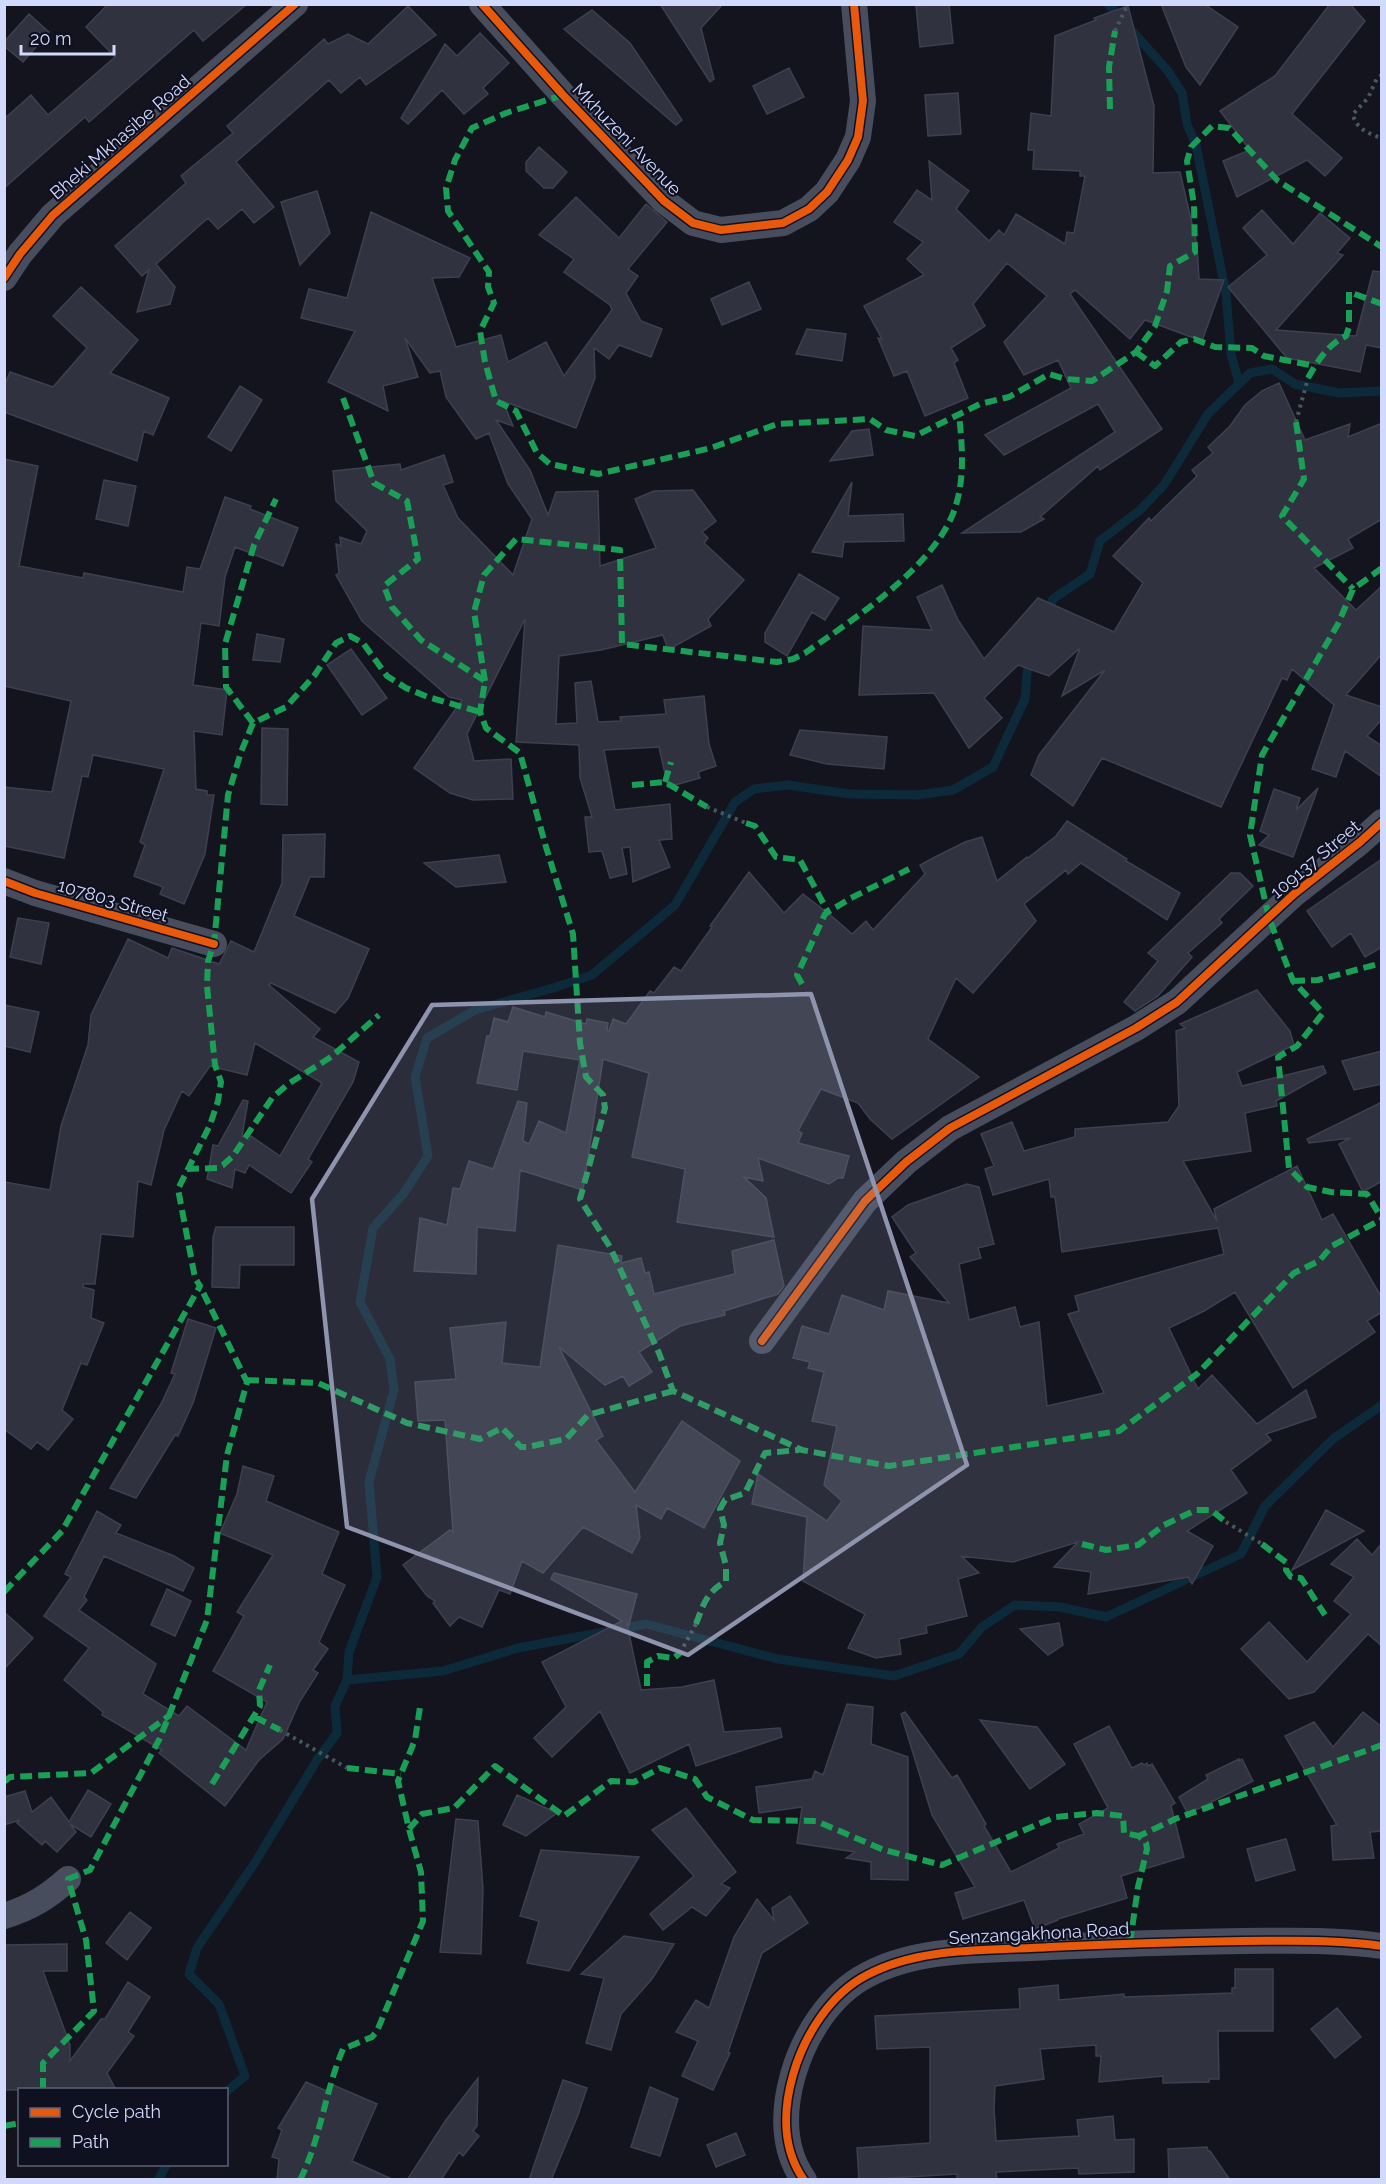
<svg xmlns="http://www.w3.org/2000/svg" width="1386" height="2184" viewBox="0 0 1386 2184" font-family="Raleway,sans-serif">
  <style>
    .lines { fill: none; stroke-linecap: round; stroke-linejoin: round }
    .stream { stroke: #0d2a3a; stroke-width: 9 }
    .building { fill: #31323f; stroke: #3d4050; stroke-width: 1.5 }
    .path { stroke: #47585e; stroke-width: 4; stroke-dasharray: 3 4.5; stroke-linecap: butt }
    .minor { stroke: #484d5e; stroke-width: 26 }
    .quiet { stroke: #1a9f57; stroke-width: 6; stroke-dasharray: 12 6; stroke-linecap: butt }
    .cycleway-casing { stroke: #0f1121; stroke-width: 11 }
    .cycleway { stroke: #e8590c; stroke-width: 8 }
    .marked { fill: #8e94ae; fill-opacity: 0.2; stroke: #8e94ae; stroke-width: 4.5; stroke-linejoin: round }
    .labels { text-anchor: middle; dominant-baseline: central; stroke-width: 4.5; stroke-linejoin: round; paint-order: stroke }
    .street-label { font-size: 18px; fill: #d1d9fc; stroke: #0f1121 }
  </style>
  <rect width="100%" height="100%" fill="#13141d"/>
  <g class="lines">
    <path class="stream" d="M1108,4L1168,71L1182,93L1187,124L1196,145L1226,293L1231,354L1239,383
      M1047,616L1053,599L1090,574L1100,541L1140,510L1164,485L1208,414L1250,373L1272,369L1295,384L1339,393L1382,391
      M347,1680L443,1671L518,1648L646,1624L778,1659L894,1676L959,1654L982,1627L1015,1605L1060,1607L1106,1617L1241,1554L1265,1506L1333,1439L1382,1405
      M226,2092L245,2076L219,2004L189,1974L197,1948L256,1861L317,1760L337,1733L335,1706L347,1680L349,1652L377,1577L369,1482L394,1390L390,1359L360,1302L373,1228L404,1193L428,1156L415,1077L427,1038L475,1010L553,988L592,975L675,905L735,802L754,789L788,785L849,794L917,795L953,790L993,767L1025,699L1028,663L1031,657
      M158,2180L167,2164"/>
  </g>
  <path class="building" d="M108,4H247L203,41L194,30L89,122L85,117L4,188V119L31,95L48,115L115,57L86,27Z
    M660,4H723L701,28L714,79L710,82Z
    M949,4L953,43L920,47L916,6Z
    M1161,4H1204L1238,27L1200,85L1186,67Z
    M1330,4H1350L1365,21L1292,114L1342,158L1325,176L1307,160L1237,197L1223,161L1250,150L1220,111L1275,76Z
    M408,6L436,35L366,85L360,77L341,93L329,80L236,162L274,207L254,223L242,209L218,229L208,218L156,264L175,287L170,304L137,312L149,270L142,276L115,246L186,183L181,176L233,133L227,126L324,39L328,44L348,34L368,44Z
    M1128,6L1154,106L1153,173L1180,172L1197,245L1199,279L1224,280L1202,341L1145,320L1130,339L1075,290L1070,294L1162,429L1100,470L1098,466L1040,517L1044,519L1021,532L962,533L1115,432L1098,404L1004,455L985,435L1071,388L1058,360L1024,375L1004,342L1047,296L1007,263L973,304L985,326L951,348L958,360L954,363L968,398L925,416L907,371L894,376L878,338L882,339L864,306L924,275L907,259L923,242L894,222L917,190L932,200L929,161L969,191L956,209L989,241L999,230L1004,235L1016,214L1065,244L1067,232L1074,233L1085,176H1080V171L1033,169L1034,150H1028L1031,113L1051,116L1055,36L1096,20L1094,18Z
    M592,10L630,43L682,120L676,125L564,29Z
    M29,14L49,32L23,62L4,46V42Z
    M480,33L509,63L483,88L488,94L464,114L442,90L408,124L401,118L445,44L457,56Z
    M789,68L804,97L767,114L753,86Z
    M958,93L961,134L928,136L925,95Z
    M539,147L567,172L553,188H544L526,171V162Z
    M317,191L330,233L300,265L281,202Z
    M576,197L619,238L646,204L667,222L628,269L638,276L626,293L641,321L662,329L651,357L619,345L609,359L594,348L595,378L576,428L503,401L513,426L496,420L530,470L548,515L556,492L598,491L600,566L656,548L635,499L654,491L693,490L716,521L702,532L708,538L704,543L744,580L708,619L711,626L668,650L663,635L601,650L559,656L556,724L577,723L575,683L591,681L598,722L621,721L620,717L666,714L664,700L704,696L709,744L716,766L698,772L700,778L668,787L659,747L604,750L615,810L670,804L672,839L659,840L670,867L633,882L630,847L622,848L627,874L610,878L602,851L589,852L585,817H592L580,778L579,745L516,742L525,619L467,734L474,761L511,759L513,799L473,800L450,793L414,768L462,700L449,697L362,621L336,575L339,573L336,544L341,546L340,537L361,544L367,531L336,501L333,471L400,464L401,470L444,455L453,482L443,485L458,518L513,575L532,519L508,484L489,433L476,439L446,397L440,371L430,373L405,338L418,377L383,386L388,411L328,382L355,331L301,318L309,289L347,298L371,212L470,258L459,277L432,278L456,347L501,335L508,362L546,342L564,376L612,310L610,305L564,272L574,259L539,235Z
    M1262,210L1293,244L1320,213L1350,238L1337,253L1343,255L1276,330L1356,336L1373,271L1382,272V348L1366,345L1360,372L1287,358L1228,287L1267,255L1243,228Z
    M749,282L761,309L722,325L711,299Z
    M81,287L138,340L110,373L169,398L153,435L144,431L137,461L4,412V387L10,372L53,387L87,348L53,316Z
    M807,329L846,334L842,361L796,354Z
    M1279,383L1305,440L1350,424L1348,437L1382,423V519L1348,539L1353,548L1314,568L1356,610L1382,586V654L1346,695L1382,707V719L1367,736L1382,746V777L1345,751L1336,777L1312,769L1334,705L1292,669L1287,680L1282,678L1221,807L1102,758L1073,806L1031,775L1039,755L1105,670L1062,696L1080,648L1049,676L1018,665L984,698L1002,718L969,748L934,693L859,695L863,626L932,630L917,597L942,585L958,620L984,659L1038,598L1114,632L1143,583L1113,556L1149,518L1151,521L1197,476L1192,470L1213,453L1208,447L1230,426L1245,405L1262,391Z
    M240,386L262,400L231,451L208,437Z
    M869,429L873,455L830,461L852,431Z
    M4,459L38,466L19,566L83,578L84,573L183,592L187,567L200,569L225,497L251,506L250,509L298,528L283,566L235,547L225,577L219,626L201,623L193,685L227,690L222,735L194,731L196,789L207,791V795H214L205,854L184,904L160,894L163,887L134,876L145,845L140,842L164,769L93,755L88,777L82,776L64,858L4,846V787L52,792L71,701L4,686Z
    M104,480L136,486L128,526L96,519Z
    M852,482L848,516L903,514L904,541L844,542L842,557L812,552Z
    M799,574L839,598L825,620L812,612L787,656L765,642V633Z
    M257,634L284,639L280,662L253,660Z
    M351,649L387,698L362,715L327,665Z
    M262,728L288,729L287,805L261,804Z
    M800,730L887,737L884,769L827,764L790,755Z
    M1318,788L1293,857L1259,845L1269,835L1260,831L1274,789L1300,798L1296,810Z
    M1067,821L1127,859L1126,861L1180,893L1167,920L1081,863L1068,874L1066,870L1024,904L1036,921L973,993L956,978L928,1039L979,1077L892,1139L870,1119L858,1103L821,1089L798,1131L802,1133L798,1143L849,1156L843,1178H838L829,1184L758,1158L763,1181L744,1177L766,1198L774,1237L677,1222L685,1169L632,1157L649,1073L603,1059L583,1190L520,1170L515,1231L477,1227L476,1274L414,1271L420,1218L447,1225L453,1188L460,1189L469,1161L493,1169L518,1101L527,1103L523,1141L529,1144L539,1121L566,1133L580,1060L523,1051L517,1090L477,1083L487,1036H490L494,1018L508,1022L513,1007L545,1017L546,1012L586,1024L587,1019L608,1023L607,1030L609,1031L613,1019L626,1024L650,991L654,993L674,967L681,971L712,927L710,926L749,872L784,913L803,894L834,918L852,934L866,921L873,930L925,874L920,865L937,856L965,842L982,837L997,881L1027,857L1028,858L1056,836Z
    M325,834L324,877H310L294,916L369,949L348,998L335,1013L271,983L269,985L320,1029L313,1037L359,1062L353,1082L308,1159L312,1162L291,1193L249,1165L245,1173L235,1169L232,1188L207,1179L213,1145L218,1146L243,1100L248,1101L242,1136L249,1140L251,1136L280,1156L322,1083L255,1043L247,1075L210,1066L189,1096L182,1091L164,1130L151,1185L138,1181L133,1237L101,1234L95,1284H83V1287L94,1290L91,1318L104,1323L87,1365L81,1363L62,1410L73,1419L48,1450L37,1442L31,1449L4,1429V1182L50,1190L61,1126L88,1045L91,1015L128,939L168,958L172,948L219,964L231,941L254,952L282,883L283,835Z
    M499,855L506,882L456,887L424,863Z
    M1382,859V947L1365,957L1351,933L1332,947L1307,911Z
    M1231,873H1240L1253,886L1219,919L1222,923L1188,953L1192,957L1158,996L1135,1011L1124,1002L1158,961L1148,953Z
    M18,918L49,923L41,964L10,957Z
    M1257,990L1290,1031L1294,1045L1237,1072L1242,1086L1323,1066L1326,1073L1276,1101L1277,1106L1245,1113L1251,1151L1183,1161L1217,1221L1214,1209L1297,1166L1322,1220L1333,1214L1382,1298V1312L1367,1321L1375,1332L1293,1388L1235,1292L1204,1311L1169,1328L1198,1389L1212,1375L1257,1424L1306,1390L1316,1417L1266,1434L1271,1440L1231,1470L1247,1493L1187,1531L1213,1546L1192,1584L1188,1577L1088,1594L1091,1572L1054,1567L1078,1542L1013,1562L961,1556L979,1573L958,1579L967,1616L926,1626L927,1633L899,1639L901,1654L876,1658L848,1648L865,1614L803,1581L807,1517L752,1504L758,1474L827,1521L842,1501L824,1485L837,1426L812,1421L824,1372L808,1368L810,1362L793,1358L802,1326L829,1334L842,1295L884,1310L888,1291L949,1303L910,1257L916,1253L892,1217L908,1205L967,1184L979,1187L994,1244L978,1248L981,1258L959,1264L969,1320L1015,1307L1020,1327L1039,1322L1047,1406L1104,1393L1068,1314L1079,1311L1075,1296L1224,1254L1218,1228L1062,1252L1055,1197H1051L1049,1179L993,1195L985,1169L994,1166L981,1134L1012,1122L1024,1151L1075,1137V1129L1168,1122L1179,1106L1176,1031L1185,1028L1180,1024Z
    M4,1005L39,1012L30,1052L4,1046Z
    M1382,1051V1084L1354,1090L1342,1061Z
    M1382,1102V1181L1363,1192L1339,1144L1351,1138L1309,1143L1307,1139Z
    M216,1227H294V1265H240L239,1288L212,1287L213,1237Z
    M774,1240L784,1286L778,1294L724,1311L725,1315L680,1326L639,1352L652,1372L629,1386L623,1376L605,1385L559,1347L603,1436L596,1440L635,1492L682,1421L740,1461L704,1528L667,1508L661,1519L636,1505L640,1538L632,1553L583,1527L543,1573L522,1561L510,1594L499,1590L482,1627L459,1617L450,1626L433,1603L435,1601L427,1596L403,1565L450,1530L453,1532L445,1420L418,1421L415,1382L456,1379L450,1328L506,1322L502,1363L540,1367L558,1245L622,1256L621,1263L641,1258L645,1273L649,1272L654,1294L735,1274L732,1251Z
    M188,1319L216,1328L193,1403L178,1436L175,1435L136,1498L110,1488L161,1404L175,1374L171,1373Z
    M243,1466L274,1476L266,1501L339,1532L322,1574L345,1585L319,1642L328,1649L313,1670L318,1673L300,1701L283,1739L259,1760L225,1806L159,1753L162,1750L102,1715L103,1712L64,1680L89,1648L44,1616L71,1577L65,1574L97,1511L121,1525L116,1533L174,1556L194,1568L183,1591L104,1556L84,1597L87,1600L79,1610L156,1664L143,1694L179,1716L187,1706L246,1750L267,1702L213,1671L244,1616L237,1612L273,1555L220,1533L237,1494Z
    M1326,1510L1364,1531L1292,1570Z
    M1357,1539L1372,1555L1382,1543V1646L1368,1634L1314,1692L1289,1699L1241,1649L1269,1622L1307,1662L1351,1614L1334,1601L1354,1577L1331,1564Z
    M554,1573L637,1594L629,1625L627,1624L641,1690L682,1687L714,1680L724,1732L780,1728L782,1737L696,1766L689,1744L630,1773L600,1711L552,1757L534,1738L566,1707L542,1662L622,1621L551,1579Z
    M167,1589L191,1601L175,1636L151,1625Z
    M4,1612L33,1638L4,1669Z
    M1059,1623L1063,1645L1048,1655L1020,1629Z
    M847,1704L873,1707L871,1744L908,1757V1880L871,1879V1862L846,1858L855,1852L797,1843L802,1807L759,1813L756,1787L812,1779L815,1771L823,1775Z
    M905,1712L952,1778L957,1775L986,1824L984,1826L1011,1872L1059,1848L1057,1844L1084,1834L1079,1824L1108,1808L1074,1744L1109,1726L1132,1768L1142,1763L1144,1765L1147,1763L1148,1766L1152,1764L1175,1803L1171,1806L1184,1857L1121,1876L1127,1898L1058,1919V1920L1035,1929L1024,1900L963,1919L955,1893L975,1887L932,1815L901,1714Z
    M1363,1712L1382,1727V1831L1370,1832L1374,1858L1333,1860L1331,1826L1337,1825L1285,1736L1314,1722L1333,1747Z
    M980,1720L1037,1727L1065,1764L1030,1789Z
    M1239,1759V1761L1242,1759L1253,1781L1188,1814L1179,1797L1208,1779L1206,1775Z
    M88,1790L111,1804L91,1837L70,1824L76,1832L57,1852L45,1841L42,1845L17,1823L20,1820L4,1825V1797L25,1791L32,1812L51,1797L69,1822Z
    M517,1795L557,1813L526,1836L503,1825Z
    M686,1808L736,1872L721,1884L730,1888L706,1916L692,1907L663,1930L650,1914L694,1876L652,1830Z
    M456,1819L478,1821L483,1889L481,1954L440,1952Z
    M1286,1839L1295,1870L1256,1881L1247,1849Z
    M541,1850L639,1857L569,1971L527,1963L539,1921L520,1916Z
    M790,1896L808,1923L762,1953L728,2052L730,2053L713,2090L682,2076L698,2041L676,2032L696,2000L709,2008L734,1937L757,1899L774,1920L772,1908Z
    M130,1912L151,1928L127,1960L106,1943Z
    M624,1936L674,1944L652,1979L621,2014L611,2050L586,2043L604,1978L581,1974Z
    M67,1944V1971H43L70,2045V2061L101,2019H105L128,1982L150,1997L128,2032L134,2036L107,2073L116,2090H4V1945Z
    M1235,1969H1273V2031H1218L1219,2079H1209V2082L1163,2083V2076L1099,2082L1101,2056H1096V2045L1040,2049L1044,2079L995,2086L994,2108L996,2141L1079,2136L1077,2120L1113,2116L1115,2140L1134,2139V2172L1079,2174L1078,2168L996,2172L997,2180H957V2174L859,2180L857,2148L930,2143V2047L877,2049L875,2016L1020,2009L1019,1989L1058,1985L1059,2000L1124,1994V1997L1232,1993V1988H1235Z
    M1337,2008L1361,2037L1335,2058L1311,2029Z
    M478,2078L477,2126L473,2131L479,2136L463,2156L459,2152L441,2180H407L446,2120Z
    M563,2080L587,2088L578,2115L551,2180H529Z
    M306,2082L329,2092L333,2085L377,2104L352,2161L394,2180H277L279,2159L272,2157L282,2130L278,2128Z
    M650,2087L678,2099L660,2156L631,2147Z
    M736,2133L745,2155L716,2167L707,2145Z
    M1207,2147L1208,2151H1210L1230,2180H1169L1168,2149Z"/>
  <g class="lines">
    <path class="path" d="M1115,31L1128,4
      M1382,75L1377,78L1368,98L1353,114C1355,128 1369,134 1382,138
      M1296,422L1308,378
      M707,807L746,823
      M1226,1522L1262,1544
      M680,1653L696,1624
      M280,1730L347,1768"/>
    <path class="minor" d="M482,4L563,95L664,201L693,223L721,230L783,223L809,209L827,192L848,160L858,137L863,101L854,4
      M4,278L20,254L53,215L295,4
      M4,881L35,893L214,944
      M762,1341L865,1201L906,1162L950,1128L1136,1028L1177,1002L1294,894L1360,842L1382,822
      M4,1916C30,1908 48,1897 68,1879
      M804,2180C782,2149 783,2110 793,2075C804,2036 830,1994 867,1975C921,1946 990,1951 1050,1947C1113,1944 1177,1942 1241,1941C1288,1941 1335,1939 1382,1946"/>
    <path class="quiet" d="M563,95L506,113L472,128L455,160L446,188L448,211L489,272L488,287L494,303L480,331L485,362L496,401L516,411L537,453L550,464L598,474L711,448L777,424L870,419L886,430L915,436L980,404L1009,397L1049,374L1066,379L1092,381L1136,352L1155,326L1167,291L1170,266L1195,252L1194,205L1187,161L1191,147L1212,126L1229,128L1278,181L1382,247
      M1110,109L1109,67L1115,31
      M1136,352L1155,366L1181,342L1194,339L1215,347L1252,348L1264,356L1315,366
      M1308,378C1317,362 1328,344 1346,336L1349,327V292L1382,304
      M343,398L374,483L407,501L418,559L384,586L392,607L421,640L485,681L480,712L486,728L520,753L546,847L573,934L580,1043L586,1077L603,1095L605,1108L580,1199L610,1247L659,1353L673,1391L802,1450L889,1466L1119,1431L1197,1374L1294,1273L1319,1261L1332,1246L1382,1219
      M1296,422L1304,479L1282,516L1353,589
      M1382,568L1353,589L1338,624L1262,755L1250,835L1269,918L1293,981L1323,1013L1297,1046L1278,1057L1289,1168L1307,1187L1331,1192L1367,1194L1382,1219
      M485,681L474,612L484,575L516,539L620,550L622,644L777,662L793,659L805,653C854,619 939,564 956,505C965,475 962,444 959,414
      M253,723L226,687L225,644L254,545L276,499
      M665,782L671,762
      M632,785L665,782L707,807
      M746,823L755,826L776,857L800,860L828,912
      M1293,981L1318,980L1382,963
      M802,984L797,975L825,914L851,898L909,869
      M187,1169L217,1168L223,1165L233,1156L272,1098L288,1084L331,1057L379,1015
      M247,1380L318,1383L407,1423L480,1439L502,1428L521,1447H527L566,1439L588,1415L673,1391
      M1082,1544L1106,1550L1138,1545L1164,1525L1196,1510H1211L1226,1522
      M1262,1544L1287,1563L1286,1570L1291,1577L1301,1578L1325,1615
      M4,1592L62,1531L200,1286L195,1278L178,1189L210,1125L218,1101L221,1082L215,1065L207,986L208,961L214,944L228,795L241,752L253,723L286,707L314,676L336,643L350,636L363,643L387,676L406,688L428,697L480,712
      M696,1624C704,1603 706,1593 726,1581V1566L720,1543L724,1525L720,1509L725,1500L745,1493L765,1453L799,1450
      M647,1686V1662L658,1656L674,1658L680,1653
      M255,1717L280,1730
      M347,1768L401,1774
      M4,1782L10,1777L91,1773L170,1715
      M212,1784L260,1706L259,1690L270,1665
      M409,1829L422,1814L454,1808L495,1766L564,1816L611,1781L634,1782L660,1768L695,1779L707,1797L753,1820L816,1821L884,1850L942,1865L1055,1817L1097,1813L1123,1816L1124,1833L1139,1836
      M1130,1943L1138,1887L1147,1849L1146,1843L1139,1836L1175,1819L1382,1745
      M43,2090V2063L94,2011L86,1940L68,1879L90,1870L160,1738L207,1620L227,1455L247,1382L200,1286
      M4,2126L20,2123
      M300,2180C321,2138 325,2091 343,2049L372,2037L377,2031L423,1921L421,1872L409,1829L398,1781L415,1740L420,1707"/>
    <g class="cycleway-casing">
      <path id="cycleway" d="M482,4L563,95L664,201L693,223L721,230L783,223L809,209L827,192L848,160L858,137L863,101L854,4
        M4,278L20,254L53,215L295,4
        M4,881L35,893L214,944
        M762,1341L865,1201L906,1162L950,1128L1136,1028L1177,1002L1294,894L1360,842L1382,822
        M804,2180C782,2149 783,2110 793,2075C804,2036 830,1994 867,1975C921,1946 990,1951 1050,1947C1113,1944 1177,1942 1241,1941C1288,1941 1335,1939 1382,1946"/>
    </g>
    <use href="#cycleway" class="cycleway"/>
  </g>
  <path class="marked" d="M811,994L967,1465L688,1655L347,1527L312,1199L432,1005Z"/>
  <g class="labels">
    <g class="street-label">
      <text transform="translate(120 137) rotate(-41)">Bheki Mkhasibe Road</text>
      <text transform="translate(627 139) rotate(46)">Mkhuzeni Avenue</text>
      <text transform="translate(1315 859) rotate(-40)">109137 Street</text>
      <text transform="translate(113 900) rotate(16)">107803 Street</text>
      <text transform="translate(1039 1933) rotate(-3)">Senzangakhona Road</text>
    </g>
  </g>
  <rect width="1386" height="2184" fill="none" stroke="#d1d9fc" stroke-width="12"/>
  <rect x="18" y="2088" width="210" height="78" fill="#0f1121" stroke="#5d6179" stroke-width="1.5"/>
  <rect x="30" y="2108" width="30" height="9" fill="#e8590c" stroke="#5d6179" stroke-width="1.5"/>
  <text x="72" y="2118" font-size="18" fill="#d1d9fc">Cycle path</text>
  <rect x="30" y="2138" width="30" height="9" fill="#1a9f57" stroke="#5d6179" stroke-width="1.5"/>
  <text x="72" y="2148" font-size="18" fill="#d1d9fc">Path</text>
  <path d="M21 45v9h93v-9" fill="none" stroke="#d1d9fc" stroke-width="3"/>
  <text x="30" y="45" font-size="18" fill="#d1d9fc" stroke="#0f1121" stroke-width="4.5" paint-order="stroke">20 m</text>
</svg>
